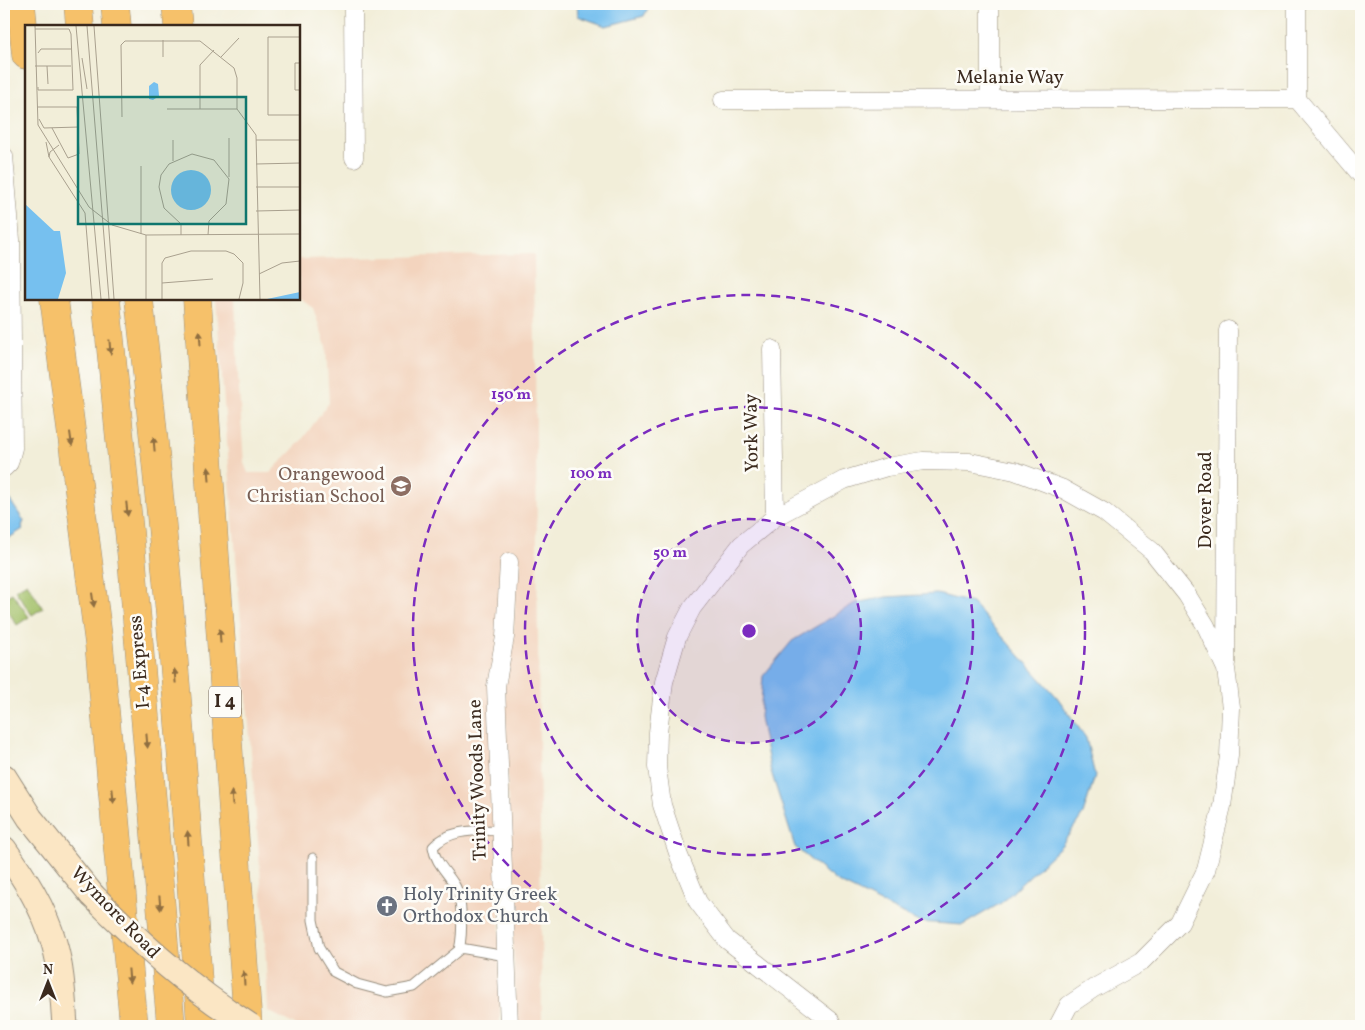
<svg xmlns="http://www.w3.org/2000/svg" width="1365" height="1030" viewBox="0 0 1365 1030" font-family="Vollkorn,serif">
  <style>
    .built { fill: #f3d4be }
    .green { fill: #a2c068; stroke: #6e7543 }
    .water { fill: #76c0ef; stroke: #587586 }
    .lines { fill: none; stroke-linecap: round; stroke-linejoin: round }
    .lane-casing { stroke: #968c7c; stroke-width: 11 }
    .street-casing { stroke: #968c7c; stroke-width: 19 }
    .secondary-casing { stroke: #968c7c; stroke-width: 27 }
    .highway-casing { stroke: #968c7c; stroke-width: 29 }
    .lane { stroke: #fff; stroke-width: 9 }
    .street { stroke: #fff; stroke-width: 18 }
    .secondary { stroke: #fbe6c4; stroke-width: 25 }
    .highway { stroke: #f6c16b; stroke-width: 28 }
    .secondary-bridge-casing { stroke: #968c7c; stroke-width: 27; stroke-linecap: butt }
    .secondary-bridge { stroke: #fbe6c4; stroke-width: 25 }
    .oneway { fill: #8f6e41 }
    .ring { fill: none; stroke: #7b2cbf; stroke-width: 2.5; stroke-dasharray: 9 6 }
    .labels { text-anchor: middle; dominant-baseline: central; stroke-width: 5; stroke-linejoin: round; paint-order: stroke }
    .shield { fill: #fdfcf7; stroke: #75695f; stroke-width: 1 }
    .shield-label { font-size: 18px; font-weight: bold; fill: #3b2a1e }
    .street-label { font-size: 19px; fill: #3b2a1e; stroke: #fdfcf7 }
    .education-label { font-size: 19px; fill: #785e54; stroke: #fdfcf7; text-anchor: end }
    .worship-label { font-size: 19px; fill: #5b616d; stroke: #fdfcf7; text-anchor: start }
    .inset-road { fill: none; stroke: #a9a08e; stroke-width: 1 }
    .view { fill: #0f766e; fill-opacity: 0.15; stroke: #0f766e; stroke-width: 2.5 }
    .inset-edge { fill: none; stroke: #3b2a1e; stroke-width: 2.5 }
    .centre { fill: #7b2cbf; stroke: #fdfcf7; stroke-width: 2.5 }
    .ring-label { font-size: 15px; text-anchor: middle; font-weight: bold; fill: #7b2cbf; stroke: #fdfcf7; stroke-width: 5; stroke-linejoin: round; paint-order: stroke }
  </style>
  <rect width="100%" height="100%" fill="#fdfcf7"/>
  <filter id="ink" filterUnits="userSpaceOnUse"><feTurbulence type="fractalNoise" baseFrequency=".02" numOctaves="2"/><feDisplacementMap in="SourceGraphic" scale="10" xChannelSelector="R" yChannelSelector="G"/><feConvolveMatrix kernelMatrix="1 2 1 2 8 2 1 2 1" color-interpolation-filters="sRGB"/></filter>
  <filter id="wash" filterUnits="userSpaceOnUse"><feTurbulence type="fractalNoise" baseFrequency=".0096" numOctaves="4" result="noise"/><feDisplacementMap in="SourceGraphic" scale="20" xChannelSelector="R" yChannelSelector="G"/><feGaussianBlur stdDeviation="1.12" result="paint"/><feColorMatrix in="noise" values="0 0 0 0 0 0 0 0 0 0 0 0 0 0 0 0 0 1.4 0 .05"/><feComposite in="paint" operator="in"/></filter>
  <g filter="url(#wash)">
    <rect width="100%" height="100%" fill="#f2eed9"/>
    <path class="built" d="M534,254L542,1026H516L504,687L513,638L517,555L503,553L498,636L500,1026H297L268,1011L264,919L216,299H235L238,375L244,463L248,473H270L301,441L329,403L326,346L313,308L299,298V259Z"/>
    <path class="green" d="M27,583L43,608L32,615L15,590Z
      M12,593L29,617L17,625L4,605V598Z"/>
    <path class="water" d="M577,4H650L644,16L606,26L578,16Z
      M7,496L24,521L22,526L23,529L4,541V498Z
      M937,594L972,603L1057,697L1086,738L1095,776L1083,814L1061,846L1001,903L963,925L919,922L836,881L795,847L770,768L760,717L763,676L792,641L855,603L886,597Z"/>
  </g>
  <g filter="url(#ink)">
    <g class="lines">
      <g class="lane-casing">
        <path id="lane" d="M313,858V920L319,948L334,972L357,984L387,992L414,987L459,950C463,934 463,897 454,884C446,871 435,862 433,847C450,828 478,831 502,830
          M460,948L506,956"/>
      </g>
      <g class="street-casing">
        <path id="street" d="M353,4L354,158
          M990,4V99
          M1297,4V99L1361,175
          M723,100L1297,99
          M4,156L11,240L13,448L9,463L4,468
          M772,349L775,517
          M1226,664L1228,330
          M509,1026L496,686L505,637L509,562
          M833,1026L830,1020L727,940L698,902L679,856L662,805L657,767L658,732L664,682L677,637L692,608L741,545L775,517L844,480L887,467L923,461L970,462L1015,471L1063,489L1104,512L1152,551L1187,595L1206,626L1226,669L1231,708L1229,756L1222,806L1206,870L1180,923L1141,962L1094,988L1069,1005L1058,1026"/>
      </g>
      <g class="secondary-casing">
        <path id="secondary" d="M4,777L30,818L92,895
          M4,849C24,877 44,908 54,943C62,969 63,999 65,1026"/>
      </g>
      <g class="highway-casing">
        <path id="highway" d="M21,4L26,55
          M78,4L80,26
          M115,4L117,26
          M176,4L178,26
          M54,299L99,644L134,1026
          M106,299L132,561L171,1026
          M139,299C166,541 185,783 201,1026
          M197,299L248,1026"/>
      </g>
      <use href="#lane" class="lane"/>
      <use href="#street" class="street"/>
      <use href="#secondary" class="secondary"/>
      <use href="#highway" class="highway"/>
      <g class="secondary-bridge-casing">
        <path id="secondary-bridge" d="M92,895C143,946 190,988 250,1026"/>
      </g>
      <use href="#secondary-bridge" class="secondary-bridge"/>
    </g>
    <defs><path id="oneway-solid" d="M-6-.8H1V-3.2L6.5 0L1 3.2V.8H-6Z" transform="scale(1.25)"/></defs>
    <g class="oneway">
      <use href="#oneway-solid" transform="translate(200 338) rotate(-94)"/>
      <use href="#oneway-solid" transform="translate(110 347) rotate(85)"/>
      <use href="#oneway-solid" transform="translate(71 439) rotate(82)"/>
      <use href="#oneway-solid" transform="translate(154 444) rotate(-95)"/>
      <use href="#oneway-solid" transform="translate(209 474) rotate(-94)"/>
      <use href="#oneway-solid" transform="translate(127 509) rotate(84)"/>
      <use href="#oneway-solid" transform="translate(93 600) rotate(82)"/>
      <use href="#oneway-solid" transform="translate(220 636) rotate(-94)"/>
      <use href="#oneway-solid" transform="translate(175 676) rotate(-95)"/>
      <use href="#oneway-solid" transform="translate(147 741) rotate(85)"/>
      <use href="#oneway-solid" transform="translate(113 796) rotate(85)"/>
      <use href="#oneway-solid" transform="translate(232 798) rotate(-94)"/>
      <use href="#oneway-solid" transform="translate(188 838) rotate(-94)"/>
      <use href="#oneway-solid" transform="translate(160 903) rotate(85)"/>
      <use href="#oneway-solid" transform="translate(129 976) rotate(85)"/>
      <use href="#oneway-solid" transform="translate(244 978) rotate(-94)"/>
    </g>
  </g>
  <circle cx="749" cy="631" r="112" fill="#7b2cbf" fill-opacity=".12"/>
  <g class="ring">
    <circle cx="749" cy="631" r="112"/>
    <circle cx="749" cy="631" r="224"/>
    <circle cx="749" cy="631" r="336"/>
  </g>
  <defs>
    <g id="school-disc" transform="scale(1.125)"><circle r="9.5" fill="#8d6e63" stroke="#fdfcf7"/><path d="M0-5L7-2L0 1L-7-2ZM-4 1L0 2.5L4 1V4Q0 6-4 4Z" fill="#fff"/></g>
    <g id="church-disc" transform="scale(1.125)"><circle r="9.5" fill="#6b7280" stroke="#fdfcf7"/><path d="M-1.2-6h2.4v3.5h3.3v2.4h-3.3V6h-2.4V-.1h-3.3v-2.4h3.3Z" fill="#fff"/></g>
  </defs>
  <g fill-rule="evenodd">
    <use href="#school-disc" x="401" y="486"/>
    <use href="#church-disc" x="387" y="906"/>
  </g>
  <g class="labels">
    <rect class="shield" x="209" y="686.5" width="32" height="31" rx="4"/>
    <g class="shield-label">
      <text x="225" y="702">I 4</text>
    </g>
    <g class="street-label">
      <text x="1010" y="78">Melanie Way</text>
      <text transform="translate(752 433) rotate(-91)">York Way</text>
      <text transform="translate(1206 500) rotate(-90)">Dover Road</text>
      <text transform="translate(140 662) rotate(-95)">I-4 Express</text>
      <text transform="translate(478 780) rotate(-92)">Trinity Woods Lane</text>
      <text transform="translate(115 913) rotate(46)">Wymore Road</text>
    </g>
    <g class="education-label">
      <text x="385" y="475">Orangewood<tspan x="385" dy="22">Christian School</tspan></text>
    </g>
    <g class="worship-label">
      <text x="403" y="895">Holy Trinity Greek<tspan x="403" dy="22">Orthodox Church</tspan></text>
    </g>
  </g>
  <g transform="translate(25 25)">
    <rect width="275" height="275" fill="#f2eed9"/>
    <path d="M129,57L133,59L134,71L128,75L124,74V61ZM146 165a20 20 0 1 1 40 0a20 20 0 1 1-40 0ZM0,179L29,206H35L41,248L33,274H0ZM275,267V274H242Z" fill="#76c0ef"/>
    <path class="inset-road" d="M10,1L13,100L64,182L87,200L121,210V274M51,1L76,274M62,1L84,274M69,1L89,274M10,4H44L46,9L48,65H13V62M275,12H243V90H275M13,28L16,24H46M138,32V15M196,32L214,13M57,33L62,64M275,38H270V65H275M10,41H46M22,41L23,59M12,82H52L54,129L43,133L27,103M142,84H212M175,84V40L189,25M97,92L96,20L100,16H175L209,43L212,53V84L231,110L235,274M14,94L19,103L54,102M148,115V136M231,115H275M21,117L24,132M34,120L25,127L24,132L60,188L67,274M231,139L275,138M116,141V209M204,152V113M231,162H275M231,186L275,185M121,210L275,209M156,210V199L139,183L134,162L136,150L144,139L167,129L189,135L204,154L201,179L184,196L183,210M234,249L257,238L275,236M137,258L188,254M137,274V238L140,233L166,226H201L209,229L218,238V258L214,274"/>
    <path class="view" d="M53,72H221V199H53Z"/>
    <rect width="275" height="275" class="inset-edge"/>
  </g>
  <circle cx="749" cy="631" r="8" class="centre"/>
  <g class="ring-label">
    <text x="511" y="399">150 m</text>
    <text x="591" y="478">100 m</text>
    <text x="670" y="557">50 m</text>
  </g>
  <rect width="1365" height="1030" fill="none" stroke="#fdfcf7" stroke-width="20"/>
  <g transform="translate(48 982)" stroke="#fdfcf7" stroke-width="4" paint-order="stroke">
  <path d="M0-4L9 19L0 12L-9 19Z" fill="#3b2a1e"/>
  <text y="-8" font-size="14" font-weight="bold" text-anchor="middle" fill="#3b2a1e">N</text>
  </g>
</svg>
